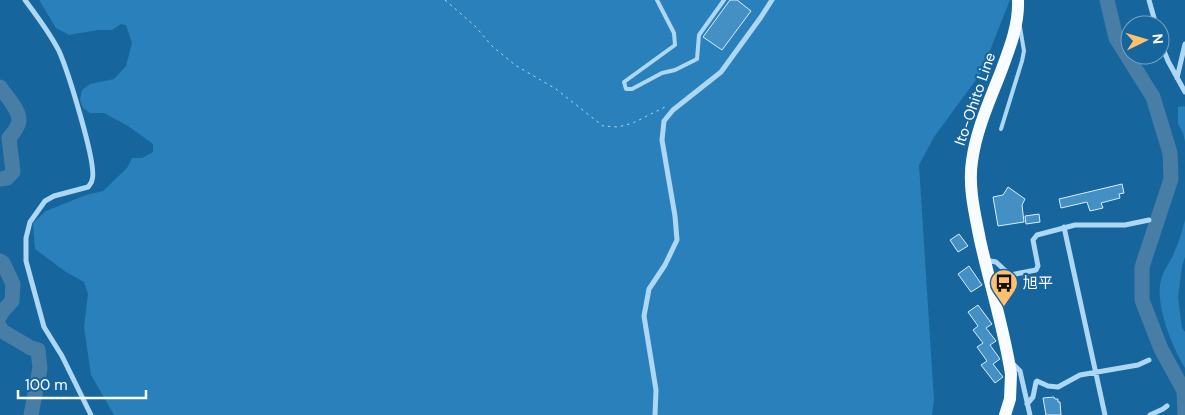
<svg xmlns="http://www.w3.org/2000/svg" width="1185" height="415" viewBox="0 0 1185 415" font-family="'DM Sans','Noto Sans JP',sans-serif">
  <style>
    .green { fill: #2a80ba }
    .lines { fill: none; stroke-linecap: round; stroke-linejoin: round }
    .river { stroke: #487ea5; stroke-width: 15 }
    .building { fill: #4490c5; stroke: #d5edfd }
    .path { stroke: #add7f3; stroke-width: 1; stroke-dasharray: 2.5 4; stroke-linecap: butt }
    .service { stroke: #add7f3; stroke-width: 4 }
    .minor { stroke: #add7f3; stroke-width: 5 }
    .primary { stroke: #f9fcff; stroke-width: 12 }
    .labels { text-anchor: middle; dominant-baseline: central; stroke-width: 4.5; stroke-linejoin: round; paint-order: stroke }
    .street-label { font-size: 15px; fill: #fff; stroke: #16659d }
    .poi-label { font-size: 15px; fill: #fff; stroke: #16659d; text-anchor: start }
  </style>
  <rect width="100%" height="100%" fill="#16659d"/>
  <path class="green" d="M39,0H1010L981,73L934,137L919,165L934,400L932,415H114L91,375L84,327L88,294L84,282L66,272L35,249L33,223L46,211L86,195L103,191L127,168L132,158H142L153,152V144L128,126L104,113H90L83,108L80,100L82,90L90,84L114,79L126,66L132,43L126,25L121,24L112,30H98L69,35L56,28Z
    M1184,106L1185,107V142L1183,133L1178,124V107Z
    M1185,220V257L1182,266L1178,298L1182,328L1185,332V368C1172,347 1153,301 1162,277C1165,268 1171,261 1174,253C1179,242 1182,231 1185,220Z"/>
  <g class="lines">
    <path class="river" d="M1107,0L1116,38L1153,97L1170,153L1171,179L1142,267V300L1161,349L1184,391L1185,415
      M0,87C6,96 19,109 19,120C19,126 13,133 9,138L13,172L7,178L0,179
      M0,261L3,263L13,284L12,301L2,312L0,316
      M0,327L2,331L31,348L38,350L40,368L31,415"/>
  </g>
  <path class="building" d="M730,0H737L751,11L722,50L703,37Z
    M1122,184L1124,193L1119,194L1120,198L1101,203L1103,208L1090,211L1087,202L1061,208L1059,199Z
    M1008,187L1025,199L1022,205L1024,222L998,226L993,197L1003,195Z
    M1039,214L1040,222L1026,224L1025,216Z
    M959,234L968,246L958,252L950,240Z
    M969,266L982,285L971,292L958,274Z
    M978,305L992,324L986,328L996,341L990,345L1000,359L993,364L1003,377L995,383L981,365L987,361L977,347L983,343L973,330L978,326L968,312Z
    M1054,397L1055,399H1058V402H1060L1061,415H1046L1043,398Z"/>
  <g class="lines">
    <path class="path" d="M445,0L475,26L492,46L515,65L556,89L603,126L618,127L633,123L665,107"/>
    <path class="service" d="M657,0L674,33L675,45L624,82L626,89H632L662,73L675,70L697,59L699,35L724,0
      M1001,129L1022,61L1024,51L1020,27"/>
    <path class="minor" d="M25,0C37,16 50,33 59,51C67,69 98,166 92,180C92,183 90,184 88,187L54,196L45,201L30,222L26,238V261L44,327L62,356L91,415
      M1149,0L1156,25
      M1160,41L1168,61L1185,92
      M1177,78L1185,44
      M1064,227L1105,415
      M985,260L996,262L1010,275L1036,270L1038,266L1033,240L1037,235L1075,225H1125L1149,220
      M1011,362L1020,371L1030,415
      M1027,404L1033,397L1036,382L1037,381L1048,386L1058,387L1080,375L1138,365L1149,360
      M655,415L656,390L644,316L649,289L665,265L677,240L675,216L662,140L664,121L673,110L721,72L761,17L772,0
      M1150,415L1163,409L1167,406"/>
    <path class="primary" d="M1005,415L1010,399L1011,374C1004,329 990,285 980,240C975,214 968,187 972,161C976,131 989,102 1000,74C1009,50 1019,26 1018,0"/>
  </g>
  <defs>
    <g id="bus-pin" transform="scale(1.4375)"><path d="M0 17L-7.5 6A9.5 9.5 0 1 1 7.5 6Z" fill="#ffc06f" stroke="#16659d"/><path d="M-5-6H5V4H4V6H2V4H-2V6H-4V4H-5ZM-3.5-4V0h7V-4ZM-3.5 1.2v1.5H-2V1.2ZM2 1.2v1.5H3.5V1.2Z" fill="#111"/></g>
  </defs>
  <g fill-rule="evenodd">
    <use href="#bus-pin" x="1004" y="283"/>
  </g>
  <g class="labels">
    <g class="street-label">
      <text transform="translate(975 99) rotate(-71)">Ito-Ohito Line</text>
    </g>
    <g class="poi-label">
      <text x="1023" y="283">旭平</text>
    </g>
  </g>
  <g transform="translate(1145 40) rotate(85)"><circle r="24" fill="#16659d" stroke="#73a3c4"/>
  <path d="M0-4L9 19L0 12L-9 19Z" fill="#ffc06f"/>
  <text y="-8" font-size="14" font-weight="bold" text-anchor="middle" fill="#ffffff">N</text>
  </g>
  <path d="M18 390v8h128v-8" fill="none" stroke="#ffffff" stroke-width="2.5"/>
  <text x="25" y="390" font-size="15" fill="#ffffff" stroke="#16659d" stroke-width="4" paint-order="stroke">100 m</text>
</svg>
